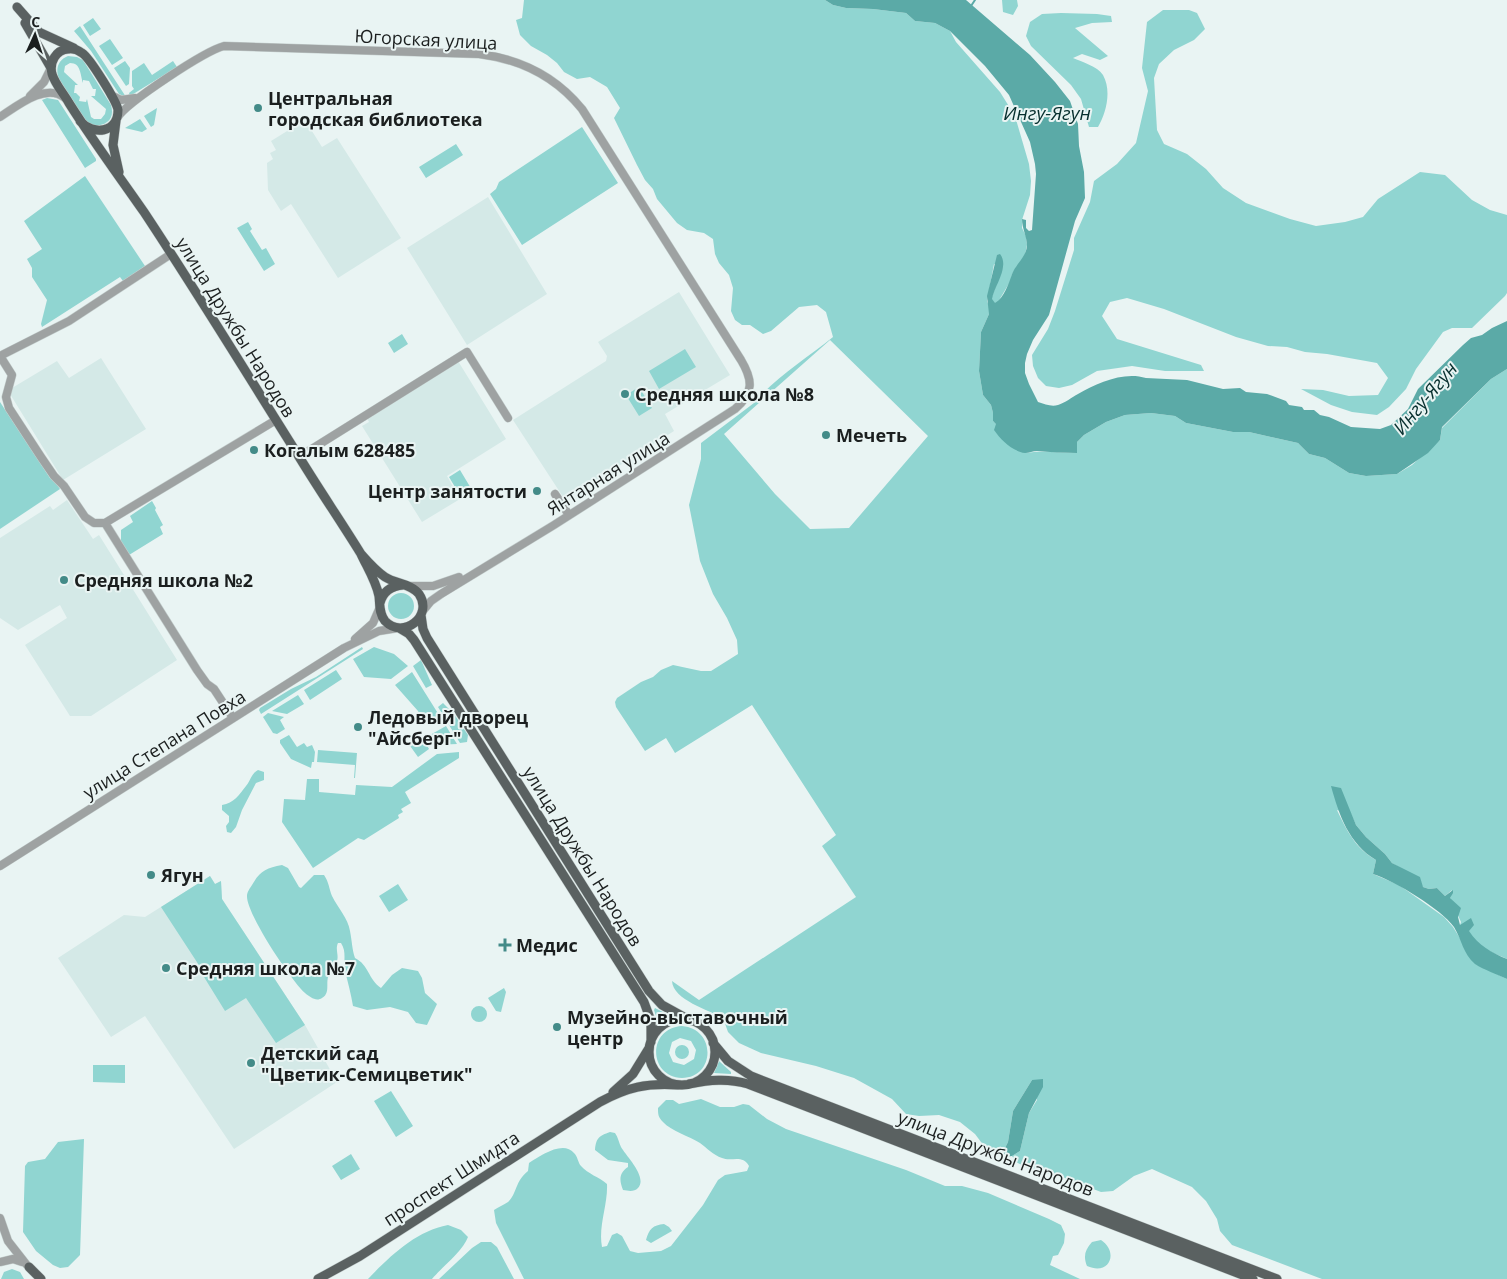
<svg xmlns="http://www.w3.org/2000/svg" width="1507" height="1279" viewBox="0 0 1507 1279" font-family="'Open Sans',sans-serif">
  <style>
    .built { fill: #d4e9e7 }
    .green { fill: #90d5d1; fill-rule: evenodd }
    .water { fill: #5baaa7 }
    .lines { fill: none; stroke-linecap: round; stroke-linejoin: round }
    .stream { stroke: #5baaa7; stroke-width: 2 }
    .minor-casing { stroke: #c4cecd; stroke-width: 9 }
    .major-casing { stroke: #c4cecd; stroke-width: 10 }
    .minor { stroke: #9ea2a2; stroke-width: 8 }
    .major { stroke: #5a6161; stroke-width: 9 }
    .poi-dot { fill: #438b88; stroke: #e9f4f3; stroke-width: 2 }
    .labels { text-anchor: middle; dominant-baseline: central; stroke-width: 4; stroke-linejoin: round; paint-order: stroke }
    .street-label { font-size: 18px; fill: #1b1f1f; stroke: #e9f4f3 }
    .poi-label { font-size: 18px; font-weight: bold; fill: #1b1f1f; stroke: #e9f4f3; text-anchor: start }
    .water-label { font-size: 19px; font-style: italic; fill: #08302f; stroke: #e9f4f3 }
  </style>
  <rect width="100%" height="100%" fill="#e9f4f3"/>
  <path class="built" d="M305,120L322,147L337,138L401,238L338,278L291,204L281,211L268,190L267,163L273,159L270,153L276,150L271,141Z
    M488,197L547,294L467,345L407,248Z
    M679,292L730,375L665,414L674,431L565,500L513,420L606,361L607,356L598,342Z
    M101,358L146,429L63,480L10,394L12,388L57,361L69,378Z
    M458,361L506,439L447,476L460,499L422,522L362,426L369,422L367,418Z
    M67,500L93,539L99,535L177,660L91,716H70L25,645L67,618L60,605L18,630L0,618V538L50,506L53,510Z
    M210,876L215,884L221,881L222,899L305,1025L337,1082L234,1149L145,1016L111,1037L58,958L124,915L145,917Z"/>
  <path class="green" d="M524,0H825L833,5L846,8L873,9L906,13L915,21L935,23L950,31L956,42L1000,92L1015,116L1029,164L1031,181L1030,195L1022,220V228L1026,236L1027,245L1025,255L1012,274L1011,280L998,302L995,304L991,299L1003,267L994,264L987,301L990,309L989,314L981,332L979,371L983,395L991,405L993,413V421L1027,453C1039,450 1063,453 1076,453L1077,442L1084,435L1106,422L1125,415L1151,413L1175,416L1186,423L1233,432H1249L1298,443L1309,454L1325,458L1349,473L1366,476L1397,474L1412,465L1440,440L1442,428L1491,379L1507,369V959C1496,954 1482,949 1475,940C1469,933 1468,930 1460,925L1461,922L1450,898L1452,890L1445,896L1437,888L1429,889L1423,887L1409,873L1392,863L1385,854L1366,837L1356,825L1351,814L1337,810C1347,831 1356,849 1376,860L1373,874L1399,885L1444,917L1453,927L1476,964L1507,979V1279H1322L1232,1245L1220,1231L1217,1219L1206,1201L1192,1187L1152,1169L1134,1176L1113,1191L1101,1192L1062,1177L1031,1170L1016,1162L1012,1156L1020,1151L1029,1113L1037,1100L1032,1080L1013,1111L1008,1142L1002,1154L987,1150L975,1134L960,1122L939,1115L919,1116L906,1114L892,1099L854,1078L816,1066L761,1053L739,1043L728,1032L723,1018C709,1010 673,1000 672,981L699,1000L856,897L822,846L836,835L752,705L675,753L666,738L645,751L616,707L615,702L617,698L641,682L653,677L661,670L673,665L701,671H711L738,654L737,640L727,618L713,594L700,561L689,505L701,459V443L754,403C776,377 807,358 833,337L826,312L817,305L799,307L771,331L763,334L750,325H742L735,320L731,311L733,288L729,275L719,263L715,254L713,239L704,233L687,230L677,223L657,199L653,189L645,180L637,165L614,118L620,108L607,87L590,77L577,79L564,72L557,63L547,55L531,46L520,35L516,20L522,18ZM830,340L928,436L849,528L810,529L775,494L724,434Z
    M1002,0H1017L1018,6L1013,15L1003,12Z
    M1163,10H1189L1197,13L1205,29L1194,40L1174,50L1159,64L1154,78L1157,130L1164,144L1187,154L1206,169L1223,188L1246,203L1290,219L1316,226L1345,222L1363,217L1378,199L1420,172L1445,175L1472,200L1490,210L1507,215V293L1505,296L1472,328H1452L1443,332L1416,369L1406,389L1389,407L1377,415L1352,412L1331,405L1301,389L1323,390L1349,396L1378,395L1388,378L1377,363L1327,354L1305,352L1287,347L1268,346L1236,337L1164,309L1127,298L1110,302L1102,316L1117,339L1201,365L1204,371H1165L1132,366L1097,371L1072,385L1059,388L1046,386L1038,378L1033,366L1032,355L1048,329L1055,311L1074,250V238L1090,202L1094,181L1117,164L1136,143L1148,91L1142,68L1147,22Z
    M1061,13L1097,14L1111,16L1112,22L1092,23L1075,28L1108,56L1100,60L1082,54L1073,58C1082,62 1097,66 1103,75C1112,91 1106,113 1098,127H1089L1081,99L1071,85L1031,46L1026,36L1030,22L1042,14Z
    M93,18L101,29L90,36L83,25Z
    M80,26L126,97L119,94L91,51L74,31Z
    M110,39L123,58L112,65L99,46Z
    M68,56L77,57L83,60L111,105C115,119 107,125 94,126L86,121L59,79C55,69 58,60 68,56ZM70,63C81,63 80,74 83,83V80L89,81L93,89H96L95,96H91L106,109L105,114L101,119H94L91,117L87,99L86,102L79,101L80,97L76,93H74L75,85H78L64,72L65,66Z
    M125,61L130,68L129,84L126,86L114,68Z
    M173,61L177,67L130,96L129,93L134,89L132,86V71L144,63L152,75Z
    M47,98L58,100L96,159V161L85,168L42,100Z
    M157,108L154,125L151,127L144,116Z
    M140,119L147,129L142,132L125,128Z
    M582,127L618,183L522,245L490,194L496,189L499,182Z
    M456,144L463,155L426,178L419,167Z
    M85,176L145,266L123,281L120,277L42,327L41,324L47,300L32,277V268L27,259L42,249L24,221Z
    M248,222L252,229L250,231L262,250L266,248L275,264L264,271L237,228Z
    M402,334L408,344L394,353L388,343Z
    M685,349L696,367L659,389L649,371Z
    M639,387L652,408L639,416L626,395Z
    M0,402L50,478L55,482L60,489L0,529Z
    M460,470L472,490L461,497L449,477Z
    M152,501L156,508L155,510L163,525L160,527L163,534L129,555L121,543V530L133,522L130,516Z
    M388 606a13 13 0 1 1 26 0a13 13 0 1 1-26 0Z
    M362,647L363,649L261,714L259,710L260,708L291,689L316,677Z
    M374,647L394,654L408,666L391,679L364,677L353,659Z
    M421,660L432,685L426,688L413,666Z
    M336,670L342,679L310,700L304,690Z
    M412,672L439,715L424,723L418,711L395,685Z
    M298,695L304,704L287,714L272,711Z
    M443,703L454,714L468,735L467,742L460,743L438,707Z
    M268,713L284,717L280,720L285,729L277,734L273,733L263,717Z
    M446,726L457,744L435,745L430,735Z
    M289,735L297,747L304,743L307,747L312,745L315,752L314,762H312L311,768L291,759L280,743V740Z
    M424,740L429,749L418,757L408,743Z
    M318,750L357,753L355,778H354L355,765L317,762Z
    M459,752V758L405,792L411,803L401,809L403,812L398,815L399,818L364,840L358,838L313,868L282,822L284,799L305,800L307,779H319V792L355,795L356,785L392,787L437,754Z
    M258,770L264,772V780L256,783L242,810L236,827L231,833L227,832L226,826L229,822V816L222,810V805C234,803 239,795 246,786C251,780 251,774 258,770Z
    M282,865L288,868L299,887L301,888L314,875H324C329,882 329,889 332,896C338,908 348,918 350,931C352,941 352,949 355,958C369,965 368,979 381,988L392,975L402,968L418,971L422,978L425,993L437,1004L427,1025L416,1023L408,1012L390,1007L367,1010L353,1006C351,994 348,983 345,971C343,961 347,952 341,943H338C335,949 339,955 337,961C335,967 329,970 328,977C326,985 330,993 322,998C316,1002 310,997 305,993C291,981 246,913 247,896C247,892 250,888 252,885C260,871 266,868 282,865Z
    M210,876L215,884L221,881L222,899L305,1025L276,1043L246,998L225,1011L204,977L206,976L161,907Z
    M398,884L408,900L389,912L379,896Z
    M504,988L506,992L501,1012L496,1011L488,998Z
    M471 1014a8 8 0 1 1 16 0a8 8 0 1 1-16 0Z
    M655,1008L667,1014V1017L658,1022L654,1010Z
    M682,1026C717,1029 715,1078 682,1078C648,1077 647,1028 682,1026ZM680,1038L691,1041L696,1050L694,1059L684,1065L673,1062L669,1053L672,1042Z
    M675 1052a7 7 0 1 1 14 0a7 7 0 1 1-14 0Z
    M719,1061L731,1072V1074L714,1073Z
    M93,1065H125V1083L93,1082Z
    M391,1091L413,1126L396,1137L374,1101Z
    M701,1099L720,1107H734L743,1104L749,1105L767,1119L786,1129L906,1170L945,1186H962L988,1193L1049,1219L1061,1225L1065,1234L1064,1243L1058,1255L1053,1256L1050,1265L1080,1279H524L496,1223L494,1210C498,1207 504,1205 508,1202C517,1194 515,1181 528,1171L529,1163C540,1156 563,1140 574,1153C578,1157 578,1163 581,1166C588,1174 599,1177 607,1184C608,1205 598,1226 602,1247L607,1246L612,1235L617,1233L622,1236L630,1251L638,1253L661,1251L671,1246L703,1205L718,1180L725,1175L747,1171L749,1166C743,1154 731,1162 722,1158C713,1155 707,1148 700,1143C689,1136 671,1131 663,1122C658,1117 658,1114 658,1108L666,1100H673L679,1104Z
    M610,1132L615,1133C618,1137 619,1143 621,1147C626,1156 648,1177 638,1188C634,1192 629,1191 623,1190C619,1180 619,1173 628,1167V1163L608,1160L595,1150C596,1138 599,1136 610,1132Z
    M84,1139L80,1255L68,1267L60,1268L53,1265L36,1251L23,1232L25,1166L28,1162L45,1159L58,1142Z
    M351,1154L360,1169L341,1180L332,1166Z
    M664,1224L669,1227L672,1231L651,1243L646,1240C649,1229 653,1225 664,1224Z
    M448,1225L461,1230L468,1237C463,1251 442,1267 432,1279H368C390,1256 416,1231 448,1225Z
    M1101,1240C1119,1252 1110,1276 1087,1266C1083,1256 1085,1250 1092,1242Z
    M481,1242H491L497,1247L514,1279H439L472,1248Z
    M12,1269L20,1272L24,1279H1L4,1272Z"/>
  <path class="water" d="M825,0H966L1030,55L1055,82L1070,101L1078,124L1079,146L1084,172L1085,198L1075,221L1049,315L1033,340L1027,354L1025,363V373L1029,384L1038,402C1045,404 1051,407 1058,405C1065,403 1072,397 1078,394C1097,383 1124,371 1146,378L1187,380L1223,389L1240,388L1246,392L1267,394L1286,401L1289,405L1302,407L1304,410H1314L1320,415L1329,417L1351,427L1380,429L1391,425L1408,409L1418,389L1463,345L1471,338L1482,335L1492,328L1507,321V369L1491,379L1442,427L1440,440L1428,453L1397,474L1366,476L1349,473L1325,458L1309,454L1298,443L1249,432H1233L1186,423L1175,416L1151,413L1125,415L1106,422L1084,435L1077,442V453C1063,453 1050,452 1037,451C1033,451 1029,453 1025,453C1012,451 1001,440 994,430L996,424L993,421V413L991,405L983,395L979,371L981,332L989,314L987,296L997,255L1000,254C1010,267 994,286 992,299L995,303C1004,298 1009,283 1012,274C1016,264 1026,257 1027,246C1027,236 1022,229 1022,219L1026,220V228L1029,231L1032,230L1036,174L1035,164L1030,142L1009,95L985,66L950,31L935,23L915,21L906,13L873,9L846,8L833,5Z
    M1331,786L1341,788L1356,825L1366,837L1385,854L1392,863L1420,877L1423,887L1429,889L1437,888L1445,896L1453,890V893L1450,898L1461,908L1458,917L1460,925L1471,918L1474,925L1469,931C1478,945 1492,953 1507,959V979C1497,974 1484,970 1475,964C1463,954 1462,940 1454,927C1441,909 1395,881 1373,874L1376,860C1349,844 1339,815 1331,786Z
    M1043,1079V1087L1029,1113L1020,1151L1012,1156L1005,1157L1002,1154L1008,1142L1013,1111L1032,1080Z"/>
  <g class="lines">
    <path class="stream" d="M971,6L975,0"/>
    <g class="minor-casing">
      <path id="minor" d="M111,95L121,100L135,98
        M30,96L44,82L51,68
        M0,117C17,106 46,82 65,98
        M117,118C127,102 205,51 224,46L479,54C520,59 555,76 582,109L741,360C753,380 754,393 735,409L554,525L441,594L431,601L422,612
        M0,356L12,375L6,397L9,408L41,457L54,476L64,486L85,517L94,523H105L276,420
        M0,356L69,321L171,254
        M299,457L467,352L508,418
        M555,494L569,515
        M105,523L197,670L207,684L214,689L233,718
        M410,586H433L459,577
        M355,639L373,623L380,607
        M0,866L344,648L379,631L398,628
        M0,1218L8,1241L26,1264
        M0,1262L13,1259L22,1262"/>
    </g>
    <g class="major-casing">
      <path id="major" d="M17,7L39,32L74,48
        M25,23L51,68
        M80,121C93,136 118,133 118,110C117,102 90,58 82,53C78,50 73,48 68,49C56,50 49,62 52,74C55,84 64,94 69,103C93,141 119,176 144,212C197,292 247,374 298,455C318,488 340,520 361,554C367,567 376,581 379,596C380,605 379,614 385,621C403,640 434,616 419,594C412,584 396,584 385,577C376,571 368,562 361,554
        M116,121L113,145L119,172
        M380,603C383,591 391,586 403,585
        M421,615L423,629L427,638L649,991L662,1005L691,1021
        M399,628L409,634L414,640L644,1002L651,1021V1042
        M649 1052a33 33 0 1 1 66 0a33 33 0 1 1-66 0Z
        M713,1043L728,1061L751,1076L1277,1279
        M689,1084C709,1080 728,1078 748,1084L1253,1279
        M613,1092L633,1074L649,1048
        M29,1267L41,1279
        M318,1279L360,1256L600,1102C628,1087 646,1083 678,1085"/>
    </g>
    <use href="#minor" class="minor"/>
    <use href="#major" class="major"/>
  </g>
  <g class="poi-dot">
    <circle cx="258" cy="108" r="5"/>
    <circle cx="625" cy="394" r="5"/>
    <circle cx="826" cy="435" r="5"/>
    <circle cx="254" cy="450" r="5"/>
    <circle cx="537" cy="491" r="5"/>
    <circle cx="64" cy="580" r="5"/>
    <circle cx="358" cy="727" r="5"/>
    <circle cx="151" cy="875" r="5"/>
    <path d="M502.5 937.5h5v5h5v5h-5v5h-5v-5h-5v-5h5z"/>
    <circle cx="166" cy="968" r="5"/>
    <circle cx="557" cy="1027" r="5"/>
    <circle cx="251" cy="1063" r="5"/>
  </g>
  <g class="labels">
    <g class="street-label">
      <text transform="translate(426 39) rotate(3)">Югорская улица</text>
      <text transform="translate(236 327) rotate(58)">улица Дружбы Народов</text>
      <text transform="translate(608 473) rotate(-32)">Янтарная улица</text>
      <text transform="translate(164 744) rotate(-32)">улица Степана Повха</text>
      <text transform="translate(583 856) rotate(58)">улица Дружбы Народов</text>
      <text transform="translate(996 1153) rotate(21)">улица Дружбы Народов</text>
      <text transform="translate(451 1178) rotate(-33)">проспект Шмидта</text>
    </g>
    <g class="poi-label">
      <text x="268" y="98">Центральная<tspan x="268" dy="21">городская библиотека</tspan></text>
      <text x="635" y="394">Средняя школа №8</text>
      <text x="836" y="435">Мечеть</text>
      <text x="264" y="450">Когалым 628485</text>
      <text x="527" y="491" text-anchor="end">Центр занятости</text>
      <text x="74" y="580">Средняя школа №2</text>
      <text x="368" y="717">Ледовый дворец<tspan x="368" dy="21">"Айсберг"</tspan></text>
      <text x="161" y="875">Ягун</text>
      <text x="516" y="945">Медис</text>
      <text x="176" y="968">Средняя школа №7</text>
      <text x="567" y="1017">Музейно-выставочный<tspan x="567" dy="21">центр</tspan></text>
      <text x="261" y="1053">Детский сад<tspan x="261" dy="21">"Цветик-Семицветик"</tspan></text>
    </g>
    <g class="water-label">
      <text x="1047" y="113">Ингу-Ягун</text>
      <text transform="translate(1425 398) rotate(-50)">Ингу-Ягун</text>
    </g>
  </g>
  <g transform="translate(35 35) rotate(3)" stroke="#e9f4f3" stroke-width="4" paint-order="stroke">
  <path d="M0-4L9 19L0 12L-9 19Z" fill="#1b1f1f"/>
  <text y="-8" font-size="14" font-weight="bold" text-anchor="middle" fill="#1b1f1f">С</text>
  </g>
</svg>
